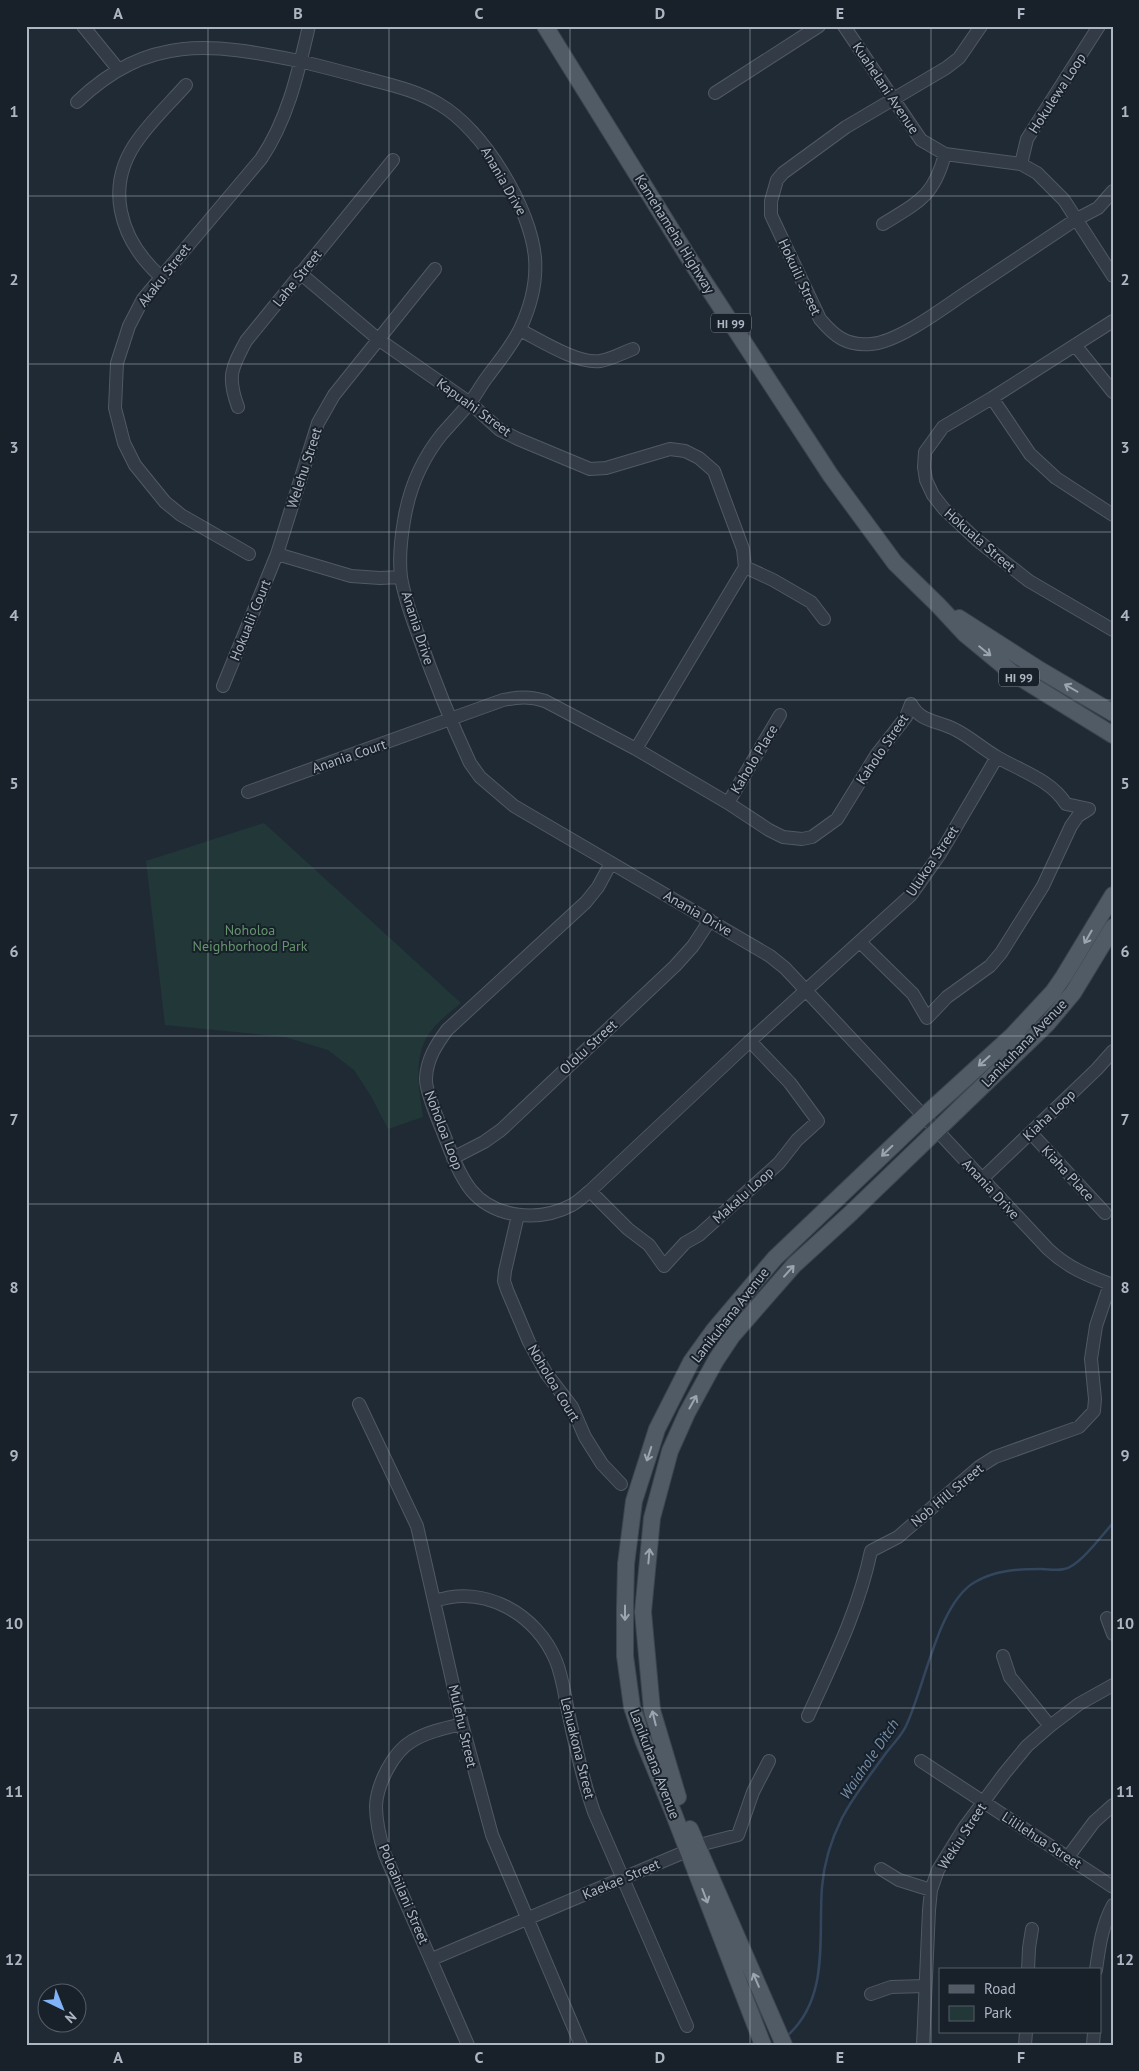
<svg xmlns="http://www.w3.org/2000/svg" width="1139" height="2071" viewBox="0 0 1139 2071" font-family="'PT Sans',sans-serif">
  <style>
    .green { fill: #223737 }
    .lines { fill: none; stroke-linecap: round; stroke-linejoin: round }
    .stream { stroke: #33465d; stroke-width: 2.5 }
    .minor-casing { stroke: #505964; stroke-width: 14 }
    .major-casing { stroke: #3c4550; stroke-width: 18 }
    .minor { stroke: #333c46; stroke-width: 12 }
    .major { stroke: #515b66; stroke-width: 16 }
    .oneway { stroke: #9ba4b0 }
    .grid { fill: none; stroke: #adb6c3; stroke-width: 1; stroke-opacity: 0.55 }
    .labels { text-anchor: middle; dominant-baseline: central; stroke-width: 4; stroke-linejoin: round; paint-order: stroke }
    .shield { fill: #18212a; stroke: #808995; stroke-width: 1 }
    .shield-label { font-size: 12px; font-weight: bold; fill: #adb6c3 }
    .street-label { font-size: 14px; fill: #adb6c3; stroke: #18212a }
    .park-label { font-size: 14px; fill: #65936e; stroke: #18212a }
    .water-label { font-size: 15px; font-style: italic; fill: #758eab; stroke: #18212a }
    .neatline { fill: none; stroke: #adb6c3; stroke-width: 2 }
    .grid-label { font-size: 16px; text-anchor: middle; font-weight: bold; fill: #adb6c3 }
  </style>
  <rect width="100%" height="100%" fill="#1f2a35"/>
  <path class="green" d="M264,823L461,1003C448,1014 431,1026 424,1043C414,1066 420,1094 423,1117L388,1129L371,1096L354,1070L328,1050L285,1037L165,1025L146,861Z"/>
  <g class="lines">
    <path class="stream" d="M787,2036C830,1998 818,1938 822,1887C824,1862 831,1840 842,1818C854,1795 871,1774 886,1753C893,1744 902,1735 906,1726C925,1686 938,1603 975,1582C995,1570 1019,1569 1041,1569C1048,1569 1057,1571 1064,1569C1079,1567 1102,1535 1113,1523"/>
    <g class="minor-casing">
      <path id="minor" d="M83,26L118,69
        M844,26L921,140L945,154L1021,164L1037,173L1064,200L1113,276
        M981,26L959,58L946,68L846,127L783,173L777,180L771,201V215L820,319C835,337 847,346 871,344C898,342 942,309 964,294C1001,269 1038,245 1075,220L1098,208L1113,191
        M715,93L819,26
        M77,102C148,34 211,43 299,61C321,66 343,72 365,78C390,85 416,90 439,104C483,129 531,208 535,258C537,283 530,308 520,329C511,347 499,361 488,376C481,385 476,395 469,404C460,414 451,424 442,434C422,459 409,489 404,521C401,538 399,560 401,577C404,597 412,618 419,637C434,680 451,722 470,763L480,777L514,806L770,956L785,968L1048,1249C1067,1267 1088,1276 1113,1285
        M1021,164L1027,139L1099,26
        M883,224C919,202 934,196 945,154
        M300,273L378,339L470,403L500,430L518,439L590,469L606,468L670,449L685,451L699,458L714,471L743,549L745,567L636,749
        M161,277C119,239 103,185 140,137C154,118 171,102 186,85
        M1113,321L992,398L943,427L925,452L924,467L926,480L933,495L944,509L977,540L1029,581L1113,630
        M520,330C540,340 577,364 600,361C612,359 622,353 633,349
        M1075,345L1113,392
        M992,398L1030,454L1056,478L1113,515
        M238,407C227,377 231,369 246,341L393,160
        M249,554L181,515L165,502L135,465L124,443L115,408L117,363L129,326L143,299L261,159C288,119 298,73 309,26
        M277,554L351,576L380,578L401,577
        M745,567L773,580L811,602L824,619
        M223,686L277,554L318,423L334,395L435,269
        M248,792L503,700C518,697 530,696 545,701L636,749L728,803L769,830L783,837L802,839L812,837L837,819L877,754L906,717L911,704C921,723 938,720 956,730C970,737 983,749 997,757C1021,771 1051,780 1066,804L1089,809L1078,816L1071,826L1043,886L1001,953L990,966L947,997L927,1018L913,994L861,943
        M728,803L780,715
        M611,863L598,887L586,902L447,1030C436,1045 427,1059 426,1078C425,1090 438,1120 443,1132C451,1152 458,1173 471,1190C495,1219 540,1222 572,1205C579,1201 585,1195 590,1191L750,1041L911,895L940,854L997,757
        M1031,1133L1105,1213
        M453,1158L484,1142L501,1130L675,966L693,946L710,920
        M983,1178L1097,1069L1113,1051
        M590,1191L628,1229L649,1245L664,1266L685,1243L699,1235L779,1163L797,1140L818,1121L790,1083L750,1041
        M518,1215L505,1271L504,1281L507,1290L529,1342L546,1373L572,1407L585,1437L602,1464L621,1484
        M359,1404L417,1526L462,1724L492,1835L581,2045
        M435,1601C484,1584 537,1614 556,1661C563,1678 565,1698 569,1716C576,1749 583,1781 594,1812L687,2026
        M1107,1618L1113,1634
        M1003,1656L1010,1677L1050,1726
        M808,1716C832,1663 859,1609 871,1551L898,1537L979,1467L995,1457L1079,1427L1094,1411L1095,1399L1091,1359L1096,1326L1110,1284
        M462,1724C445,1728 427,1732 412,1741C393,1752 377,1784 376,1806C376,1823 380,1839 385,1855L468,2045
        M921,1761L1113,1887
        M1068,1857L1094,1822L1113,1805
        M881,1869L899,1880L931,1890
        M432,1959L687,1851L707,1843L738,1835L753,1792L769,1761
        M1028,1970L1029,1948L1032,1929
        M1096,1970C1099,1948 1102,1925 1113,1905
        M871,1994L891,1987L925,1986
        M923,2045L929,1910L931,1890L938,1870L964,1828L1004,1774L1027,1746L1050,1726L1079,1704L1113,1685
        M1025,2045L1026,2032
        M1093,2045L1094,2032"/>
    </g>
    <g class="major-casing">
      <path id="major" d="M545,26L692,263L831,476L895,563L938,605L965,634L1011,672L1113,735
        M959,618L1040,670L1113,713
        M678,1797L652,1710L643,1612L652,1518L670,1451L687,1413L716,1360L732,1336L794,1265L851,1213L1047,1024L1073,993L1113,927
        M690,1829L784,2045
        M763,2045L673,1812L643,1740L632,1707L625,1656V1608L626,1564L634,1501L657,1429L691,1362L714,1330L775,1258L923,1117L1012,1036L1053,992L1064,976L1113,895"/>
    </g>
    <use href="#minor" class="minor"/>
    <use href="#major" class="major"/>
  </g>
  <defs><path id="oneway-shaft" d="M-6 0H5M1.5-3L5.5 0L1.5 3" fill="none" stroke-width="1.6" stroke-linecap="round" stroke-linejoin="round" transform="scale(1.25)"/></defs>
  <g class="oneway">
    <use href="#oneway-shaft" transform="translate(985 651) rotate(39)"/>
    <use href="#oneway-shaft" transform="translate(1071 688) rotate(-150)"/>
    <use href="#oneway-shaft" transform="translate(1088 937) rotate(120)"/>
    <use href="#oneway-shaft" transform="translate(984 1061) rotate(138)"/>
    <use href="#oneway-shaft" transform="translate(887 1151) rotate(136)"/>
    <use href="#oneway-shaft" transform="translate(789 1271) rotate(-48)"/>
    <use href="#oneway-shaft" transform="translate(693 1402) rotate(-61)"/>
    <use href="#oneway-shaft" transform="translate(649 1454) rotate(108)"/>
    <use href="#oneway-shaft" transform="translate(649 1556) rotate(-85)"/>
    <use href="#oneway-shaft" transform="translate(625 1613) rotate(90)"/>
    <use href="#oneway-shaft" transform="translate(654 1718) rotate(-104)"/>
    <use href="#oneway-shaft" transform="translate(705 1896) rotate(69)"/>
    <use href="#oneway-shaft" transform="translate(756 1980) rotate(-113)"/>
  </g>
  <path class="grid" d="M208,26V2045M389,26V2045M570,26V2045M750,26V2045M931,26V2045M26,196H1113M26,364H1113M26,532H1113M26,700H1113M26,868H1113M26,1036H1113M26,1204H1113M26,1372H1113M26,1540H1113M26,1708H1113M26,1875H1113"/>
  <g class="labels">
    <g class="shield">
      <rect x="711" y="313.5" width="40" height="19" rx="4"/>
      <rect x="999" y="667.5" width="40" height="19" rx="4"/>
    </g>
    <g class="shield-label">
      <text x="731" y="323">HI 99</text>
      <text x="1019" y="677">HI 99</text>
    </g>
    <g class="street-label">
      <text transform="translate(886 88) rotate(56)">Kuahelani Avenue</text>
      <text transform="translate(1057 93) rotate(-57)">Hokulewa Loop</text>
      <text transform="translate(504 181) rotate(60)">Anania Drive</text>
      <text transform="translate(675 234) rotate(58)">Kamehameha Highway</text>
      <text transform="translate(164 275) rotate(-52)">Akaku Street</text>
      <text transform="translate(800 277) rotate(65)">Hokuili Street</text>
      <text transform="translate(297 278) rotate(-51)">Lahe Street</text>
      <text transform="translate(474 407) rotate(36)">Kapuahi Street</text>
      <text transform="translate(304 468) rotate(-72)">Welehu Street</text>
      <text transform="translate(980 540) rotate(41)">Hokuala Street</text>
      <text transform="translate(250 620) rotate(-68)">Hokualii Court</text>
      <text transform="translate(418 628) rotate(72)">Anania Drive</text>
      <text transform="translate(882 749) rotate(-56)">Kaholo Street</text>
      <text transform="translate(349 756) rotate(-19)">Anania Court</text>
      <text transform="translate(754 759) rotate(-59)">Kaholo Place</text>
      <text transform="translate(932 861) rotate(-56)">Ulukoa Street</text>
      <text transform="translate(698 913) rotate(30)">Anania Drive</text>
      <text transform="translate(1024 1043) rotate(-46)">Lanikuhana Avenue</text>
      <text transform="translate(588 1047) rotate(-43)">Ololu Street</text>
      <text transform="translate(1049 1115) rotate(-44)">Kiaha Loop</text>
      <text transform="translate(444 1130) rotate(69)">Noholoa Loop</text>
      <text transform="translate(1068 1173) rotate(47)">Kiaha Place</text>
      <text transform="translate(991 1189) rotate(47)">Anania Drive</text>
      <text transform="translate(743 1195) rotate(-42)">Makalu Loop</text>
      <text transform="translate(730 1315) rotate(-52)">Lanikuhana Avenue</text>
      <text transform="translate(554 1383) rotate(59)">Noholoa Court</text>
      <text transform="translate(947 1495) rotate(-40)">Nob Hill Street</text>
      <text transform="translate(463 1726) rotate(77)">Mulehu Street</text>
      <text transform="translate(578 1748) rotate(76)">Lehuakona Street</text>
      <text transform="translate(655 1764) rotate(69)">Lanikuhana Avenue</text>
      <text transform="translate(962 1836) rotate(-57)">Wekiu Street</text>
      <text transform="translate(1042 1840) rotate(33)">Lililehua Street</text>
      <text transform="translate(621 1879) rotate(-23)">Kaekae Street</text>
      <text transform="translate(404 1894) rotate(67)">Poloahilani Street</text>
    </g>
    <g class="park-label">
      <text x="250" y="930">Noholoa<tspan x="250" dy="16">Neighborhood Park</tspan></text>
    </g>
    <g class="water-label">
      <text transform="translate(869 1759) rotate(-56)">Waiahole Ditch</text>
    </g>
  </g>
  <rect width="1139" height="2071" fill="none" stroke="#18212a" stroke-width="55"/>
  <rect x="939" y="1968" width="162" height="65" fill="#18212a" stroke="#545d67"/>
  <rect x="949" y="1985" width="25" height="8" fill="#515b66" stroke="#545d67"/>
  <text x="984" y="1994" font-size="15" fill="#adb6c3">Road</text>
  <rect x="949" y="2006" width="25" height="15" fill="#223737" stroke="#545d67"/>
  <text x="984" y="2018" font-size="15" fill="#adb6c3">Park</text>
  <g transform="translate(62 2008) rotate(137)"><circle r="24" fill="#18212a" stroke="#545d67"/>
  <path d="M0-4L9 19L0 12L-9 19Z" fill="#7fb2f6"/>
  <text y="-8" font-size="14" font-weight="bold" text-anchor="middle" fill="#adb6c3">N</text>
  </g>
  <rect x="28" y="28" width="1084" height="2016" class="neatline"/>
  <g class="grid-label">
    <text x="118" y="19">A</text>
    <text x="298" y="19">B</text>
    <text x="479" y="19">C</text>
    <text x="660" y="19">D</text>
    <text x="840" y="19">E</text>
    <text x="1021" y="19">F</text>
    <text x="14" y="117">1</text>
    <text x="1125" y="117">1</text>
    <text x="14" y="285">2</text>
    <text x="1125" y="285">2</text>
    <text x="14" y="453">3</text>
    <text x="1125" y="453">3</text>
    <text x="14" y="621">4</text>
    <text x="1125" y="621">4</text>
    <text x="14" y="789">5</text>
    <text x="1125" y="789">5</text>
    <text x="14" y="957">6</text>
    <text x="1125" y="957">6</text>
    <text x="14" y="1125">7</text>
    <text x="1125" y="1125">7</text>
    <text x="14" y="1293">8</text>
    <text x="1125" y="1293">8</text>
    <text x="14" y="1461">9</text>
    <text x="1125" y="1461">9</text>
    <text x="14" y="1629">10</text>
    <text x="1125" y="1629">10</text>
    <text x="14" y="1797">11</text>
    <text x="1125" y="1797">11</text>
    <text x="14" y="1965">12</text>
    <text x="1125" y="1965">12</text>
    <text x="118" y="2063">A</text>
    <text x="298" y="2063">B</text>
    <text x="479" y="2063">C</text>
    <text x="660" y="2063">D</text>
    <text x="840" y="2063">E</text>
    <text x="1021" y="2063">F</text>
  </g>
</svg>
